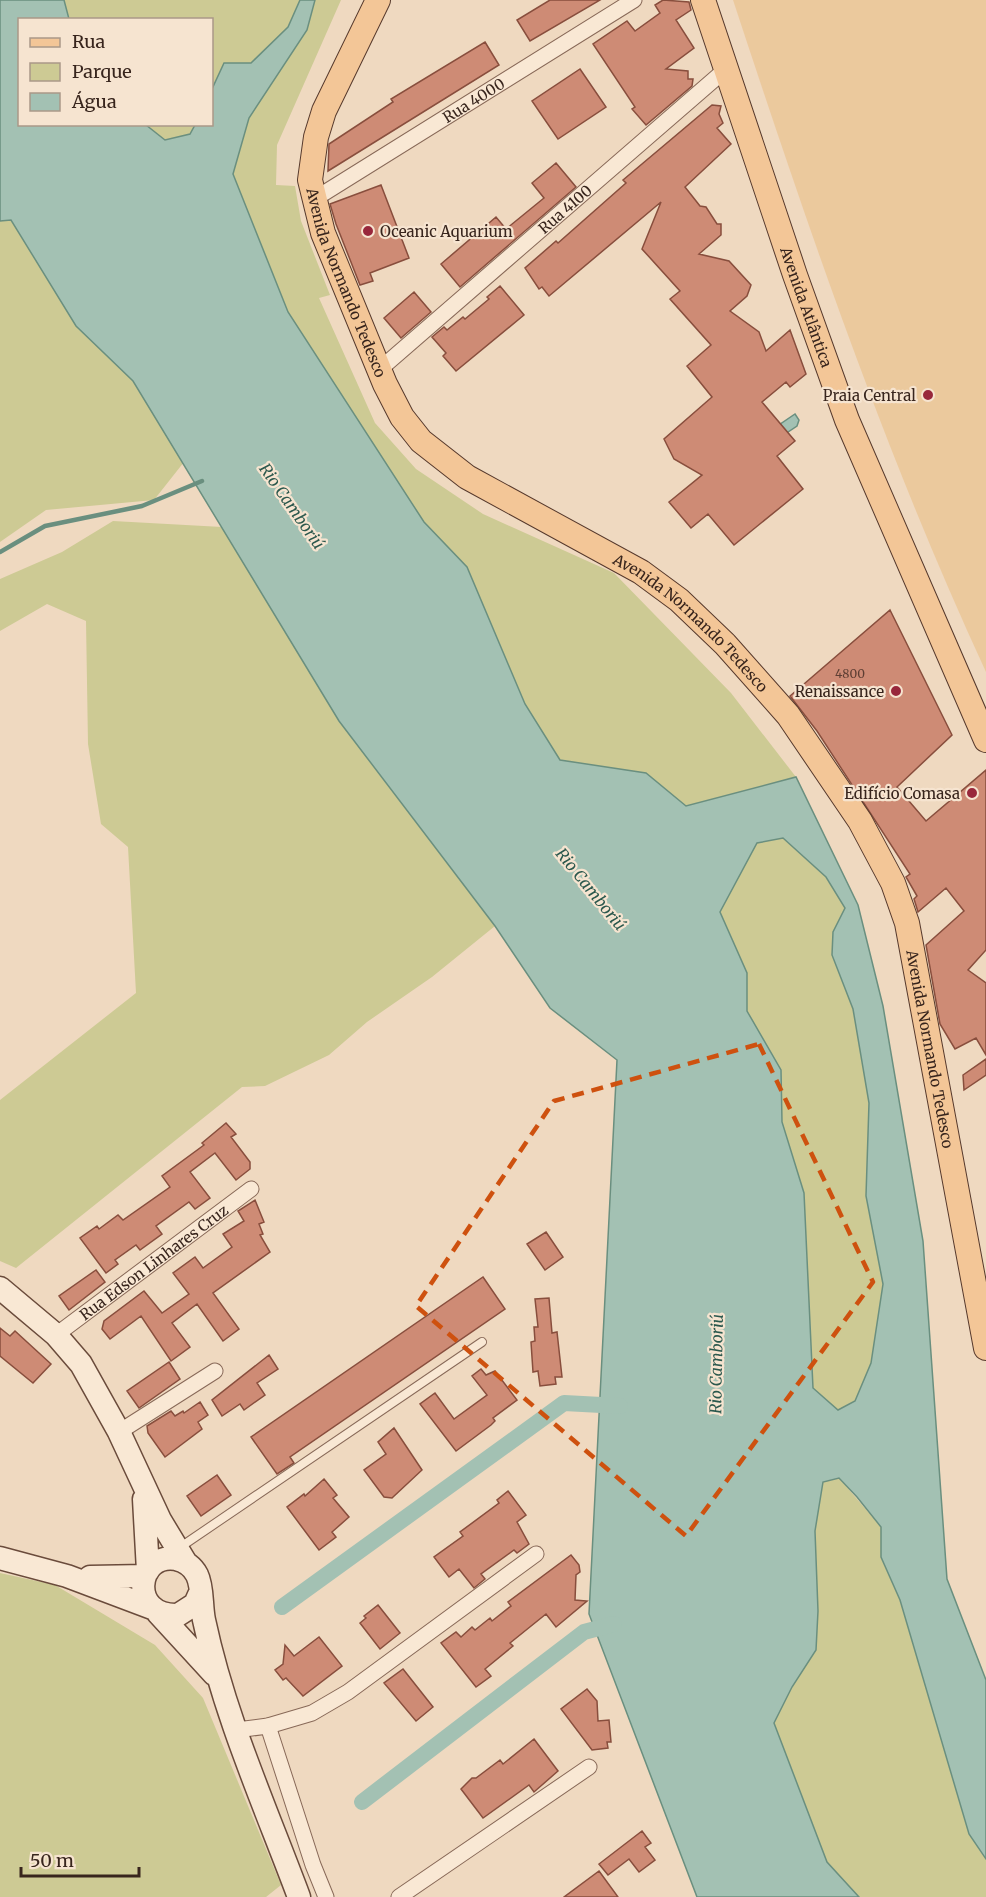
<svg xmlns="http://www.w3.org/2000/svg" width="986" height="1897" viewBox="0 0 986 1897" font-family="Merriweather,serif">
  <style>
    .green { fill: #cdca94 }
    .sand { fill: #ebc99d }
    .water { fill: #a3c1b3; stroke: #6a8f7f; stroke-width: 1.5; fill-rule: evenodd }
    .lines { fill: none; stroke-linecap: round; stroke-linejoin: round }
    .stream { stroke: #6a8f7f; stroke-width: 4.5 }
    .canal { stroke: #a3c1b3; stroke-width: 16 }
    .building { fill: #ce8b75; stroke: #884e3d; stroke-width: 1.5 }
    .service-casing { stroke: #886958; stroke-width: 10 }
    .minor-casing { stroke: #886958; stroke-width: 17 }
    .secondary-casing { stroke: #6a4b3b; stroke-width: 25 }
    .primary-casing { stroke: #56392c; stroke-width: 26 }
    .service { stroke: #f9e8d4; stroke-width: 8 }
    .minor { stroke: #f9e8d4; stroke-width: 15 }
    .secondary { stroke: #f9e8d4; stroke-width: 22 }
    .primary { stroke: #f3c697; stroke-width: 24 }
    .marked { fill: none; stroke: #ce510f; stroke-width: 4.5; stroke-dasharray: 12 8; stroke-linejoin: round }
    .poi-dot { fill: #98273b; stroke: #f6e4d0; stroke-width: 2 }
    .labels { text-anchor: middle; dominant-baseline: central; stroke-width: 4.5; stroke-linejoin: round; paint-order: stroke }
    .number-label { font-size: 12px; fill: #5e3e33 }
    .street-label { font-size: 15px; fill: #38251d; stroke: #f6e4d0 }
    .poi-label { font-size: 15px; fill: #38251d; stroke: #f6e4d0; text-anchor: end }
    .water-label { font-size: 16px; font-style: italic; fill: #2b584d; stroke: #f6e4d0 }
  </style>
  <rect width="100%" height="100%" fill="#efd9c0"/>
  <path class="green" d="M64,0H300L288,27L251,63H224L212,89V20L69,19Z
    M315,0H341L277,145L276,185L295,186L301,221L330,295L319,298L375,423L416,469L483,514L614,573L731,693L796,777L686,806L646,773L560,760L525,704L467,567L424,522L288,312L233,174L249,118L307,30Z
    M146,125H195L190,134L165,140Z
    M11,220L76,326L133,381L184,462L154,500L46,510L0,542V221Z
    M113,521L222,527L339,721L495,926L432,977L367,1022L329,1055L265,1086L242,1087L16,1268L0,1261V1100L136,993L128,847L101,824L88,744L86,621L47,604L0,631V579L62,552Z
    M783,838L826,877L845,908L833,932L832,955L853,1009L869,1103L866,1196L883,1284L871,1363L855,1401L838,1410L813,1389L804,1193L782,1122L781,1070L747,1011V973L720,912L757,843Z
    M839,1478L881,1527V1558L900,1600L969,1834L986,1859V1897H859L827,1862L774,1723L792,1687L818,1611L815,1531L823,1481Z
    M0,1573L55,1585L155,1645L203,1698L281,1885L266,1897H0Z"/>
  <path class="sand" d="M733,0H986V672C885,454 808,228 733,0Z"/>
  <path class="water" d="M0,0H64L69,19L20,20V124L146,125L165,140L190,134L195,125L212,124V89L224,63H251L288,27L300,0H315L307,30L249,118L233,174L288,312L424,522L467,567L525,704L560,760L646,773L686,806L796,777L858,905L883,1006L923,1241L947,1579L986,1680V1859L969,1834L900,1600L881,1557V1527L857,1497L839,1478L823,1482L815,1531L818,1611L816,1650L792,1687L774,1723L827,1862L859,1897H697L589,1614L617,1060L550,1008L495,926L339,721L133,381L76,326L11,220L0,221ZM783,838L826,877L845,908L833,932L832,955L853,1009L869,1103L866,1196L883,1284L871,1363L855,1401L838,1410L813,1388L804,1193L782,1122L781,1070L747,1011V973L720,912L757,843Z
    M795,414L799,420L797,426L782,436L776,427Z"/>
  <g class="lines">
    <path class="stream" d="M0,552L45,526L142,506L202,481"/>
    <path class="canal" d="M282,1607L564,1403L620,1406
      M362,1802L584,1632L614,1624"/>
  </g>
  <path class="building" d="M550,0H600L530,41L517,20Z
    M663,0L689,2L691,10L676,20L694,48L666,69L688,71V79H693L692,86L646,125L632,109L635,107L593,44L627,21L635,31L660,13L655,5Z
    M485,42L499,65L328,171L329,144L393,102L391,99Z
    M580,69L606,107L558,139L532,101Z
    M712,105L721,106L719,114L723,123L717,128L731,144L685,187L700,206L706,207L717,224H721V235L699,254L729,261L751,285L747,296L730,311L759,332L766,351L790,330L806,374L790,387L786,382L762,402L795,441L777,456L803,489L734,545L708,514L691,528L669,502L702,475L674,459L664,439L712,397L687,366L711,345L670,299L680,291L642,249L661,202L549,296L542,287L539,289L525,268L556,241L558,243L626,183L623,180Z
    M556,163L576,187L460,287L441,264L496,217L506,229L544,198L532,183Z
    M381,185L409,258L370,273L373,281L360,285L336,224L330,204Z
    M500,286L524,315L456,371L443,356L446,353L432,337L444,327L447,330L463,317L465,319L489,299L487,297Z
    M414,292L431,312L401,338L384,318Z
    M890,610L952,735L897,787L926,821L986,770V950L968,970L986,983V1055L976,1038L955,1049L940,1024L926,945L964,911L946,888L918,912L914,899L917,896L906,877L910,874L817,731L790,696Z
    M986,1059V1075L964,1090L963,1075Z
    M226,1123L236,1134L231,1137L250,1162V1169L236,1180L215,1153L190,1172L210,1198L195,1209L189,1202L156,1226L162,1234L140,1250L136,1245L115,1260L118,1264L106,1273L80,1238L97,1226L99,1229L118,1215L123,1220L170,1187L162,1176L204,1145L202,1143Z
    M255,1200L264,1222L259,1224L263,1234L260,1235L270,1252L213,1293L239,1329L223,1341L197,1304L172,1323L190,1347L171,1361L141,1316L110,1339L102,1329L104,1321L144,1291L162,1313L189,1294L173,1273L195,1257L203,1268L232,1247L223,1234L244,1221L238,1211Z
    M546,1232L563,1257L545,1270L527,1244Z
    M96,1270L105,1282L69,1310L59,1296Z
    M483,1277L505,1309L290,1457L294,1463L277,1474L251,1437Z
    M549,1298L552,1333L557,1332L562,1377H555L556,1384L540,1386L538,1371L533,1372L531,1342L535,1341L534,1327H538L535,1299Z
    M0,1328L10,1336L15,1331L51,1364L33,1383L0,1356Z
    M269,1355L278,1369L257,1383L265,1395L244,1410L240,1404L222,1416L212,1400Z
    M169,1362L180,1379L139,1408L127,1391Z
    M481,1369L486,1375L495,1371L517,1400L493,1418L495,1421L491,1425L456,1451L420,1404L435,1393L454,1419L487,1395L472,1376Z
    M200,1402L208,1415L198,1422L202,1429L165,1457L148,1433L147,1426L171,1411L175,1416L183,1411L184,1413Z
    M394,1428L422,1470L392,1498L384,1497L364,1470L386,1454L378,1442Z
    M217,1475L231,1495L201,1516L187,1496Z
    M324,1479L337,1495L333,1498L349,1517L332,1532L336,1537L319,1550L287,1507L304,1494L305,1496Z
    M508,1491L526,1515L517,1522L529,1544L517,1553L514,1550L481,1574L485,1579L474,1588L459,1569L449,1577L434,1557L463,1536L460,1532L499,1503L497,1500Z
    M571,1555L579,1565L580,1572L576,1575L575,1600L587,1601L556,1627L546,1614L510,1643L513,1646L485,1669L491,1676L476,1687L441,1643L456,1632L461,1637L472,1627L475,1630L490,1618L492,1621L511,1606L508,1602Z
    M378,1605L400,1633L380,1649L360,1623L366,1618L364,1616Z
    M319,1637L342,1666L303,1696L286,1678L283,1680L275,1670L283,1664L285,1645L294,1656Z
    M403,1669L433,1707L416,1721L384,1683Z
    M587,1689L597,1701L598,1721L609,1720L611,1742H607L608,1748L592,1750L561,1709Z
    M534,1739L558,1771L534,1792L529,1785L483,1818L461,1789L472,1778H476L500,1760L503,1764Z
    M642,1831L651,1843L645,1847L655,1860L639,1872L629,1859L608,1875L599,1864Z
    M599,1871L618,1897H564Z"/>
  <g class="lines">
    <g class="service-casing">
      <path id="service" d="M179,1548L482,1342"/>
    </g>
    <g class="minor-casing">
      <g id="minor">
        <path id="s1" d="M313,200L634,0"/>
        <path id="s2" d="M379,370L725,70"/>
        <path id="s3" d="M56,1335L251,1189"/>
        <path d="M119,1432L215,1371"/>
        <path d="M268,1726L313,1865L326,1897"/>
        <path d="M237,1730L268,1726L312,1713L348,1692L536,1554"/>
        <path d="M399,1897L589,1767"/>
      </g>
    </g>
    <g class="secondary-casing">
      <path id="secondary" d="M0,1288L56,1335L81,1364L119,1432L160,1520L186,1563
        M144,1499L148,1571
        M0,1558L67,1576L152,1608
        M90,1577L145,1576
        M199,1595L195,1604L178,1615C128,1617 136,1552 176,1559C185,1561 193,1567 197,1575C203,1587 201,1606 204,1620C224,1715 265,1806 299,1897
        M158,1613L214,1674"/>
    </g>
    <g class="primary-casing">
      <g id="primary">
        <path id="s4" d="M378,0L324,111L316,137L310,180L323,233L385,384L402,417L421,441L467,477L641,572L679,600L725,644L788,715L860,821L893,883L907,923L986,1348"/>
        <path id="s5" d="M703,0L795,275L847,420L986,740"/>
      </g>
    </g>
    <use href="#service" class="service"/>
    <use href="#minor" class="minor"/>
    <use href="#secondary" class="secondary"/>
    <use href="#primary" class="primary"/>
  </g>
  <path class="marked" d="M759,1044L873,1282L686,1536L416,1306L554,1101Z"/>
  <g class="poi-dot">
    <circle cx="368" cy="231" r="6"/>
    <circle cx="928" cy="395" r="6"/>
    <circle cx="896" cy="691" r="6"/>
    <circle cx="972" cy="793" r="6"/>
  </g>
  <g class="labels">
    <g class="number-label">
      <text x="850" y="673">4800</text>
    </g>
    <g class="street-label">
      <text stroke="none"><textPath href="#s1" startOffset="189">Rua 4000</textPath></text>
      <text stroke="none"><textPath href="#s2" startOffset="246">Rua 4100</textPath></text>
      <text stroke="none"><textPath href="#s4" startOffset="303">Avenida Normando Tedesco</textPath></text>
      <text stroke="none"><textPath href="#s5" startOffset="324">Avenida Atlântica</textPath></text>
      <text stroke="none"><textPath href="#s4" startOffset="807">Avenida Normando Tedesco</textPath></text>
      <text stroke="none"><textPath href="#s4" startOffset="1311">Avenida Normando Tedesco</textPath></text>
      <text stroke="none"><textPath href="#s3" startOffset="122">Rua Edson Linhares Cruz</textPath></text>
    </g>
    <g class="poi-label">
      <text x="380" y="231" text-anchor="start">Oceanic Aquarium</text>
      <text x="916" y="395">Praia Central</text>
      <text x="884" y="691">Renaissance</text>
      <text x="960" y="793">Edifício Comasa</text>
    </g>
    <g class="water-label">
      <text transform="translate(292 506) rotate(55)">Rio Camboriú</text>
      <text transform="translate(591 889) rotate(51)">Rio Camboriú</text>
      <text transform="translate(716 1364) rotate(-89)">Rio Camboriú</text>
    </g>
  </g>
  <rect x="18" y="18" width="195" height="108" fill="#f6e4d0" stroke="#aa9888" stroke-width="1.5"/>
  <rect x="30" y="38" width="30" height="9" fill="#f3c697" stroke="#aa9888" stroke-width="1.5"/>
  <text x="72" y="48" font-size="18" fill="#38251d">Rua</text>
  <rect x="30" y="63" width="30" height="18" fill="#cdca94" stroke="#aa9888" stroke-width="1.5"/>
  <text x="72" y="78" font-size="18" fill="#38251d">Parque</text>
  <rect x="30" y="93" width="30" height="18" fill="#a3c1b3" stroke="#aa9888" stroke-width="1.5"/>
  <text x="72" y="108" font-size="18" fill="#38251d">Água</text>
  <path d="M21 1867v9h118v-9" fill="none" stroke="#38251d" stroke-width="3"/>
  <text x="30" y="1867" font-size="18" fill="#38251d" stroke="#f6e4d0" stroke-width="4.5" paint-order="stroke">50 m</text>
</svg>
